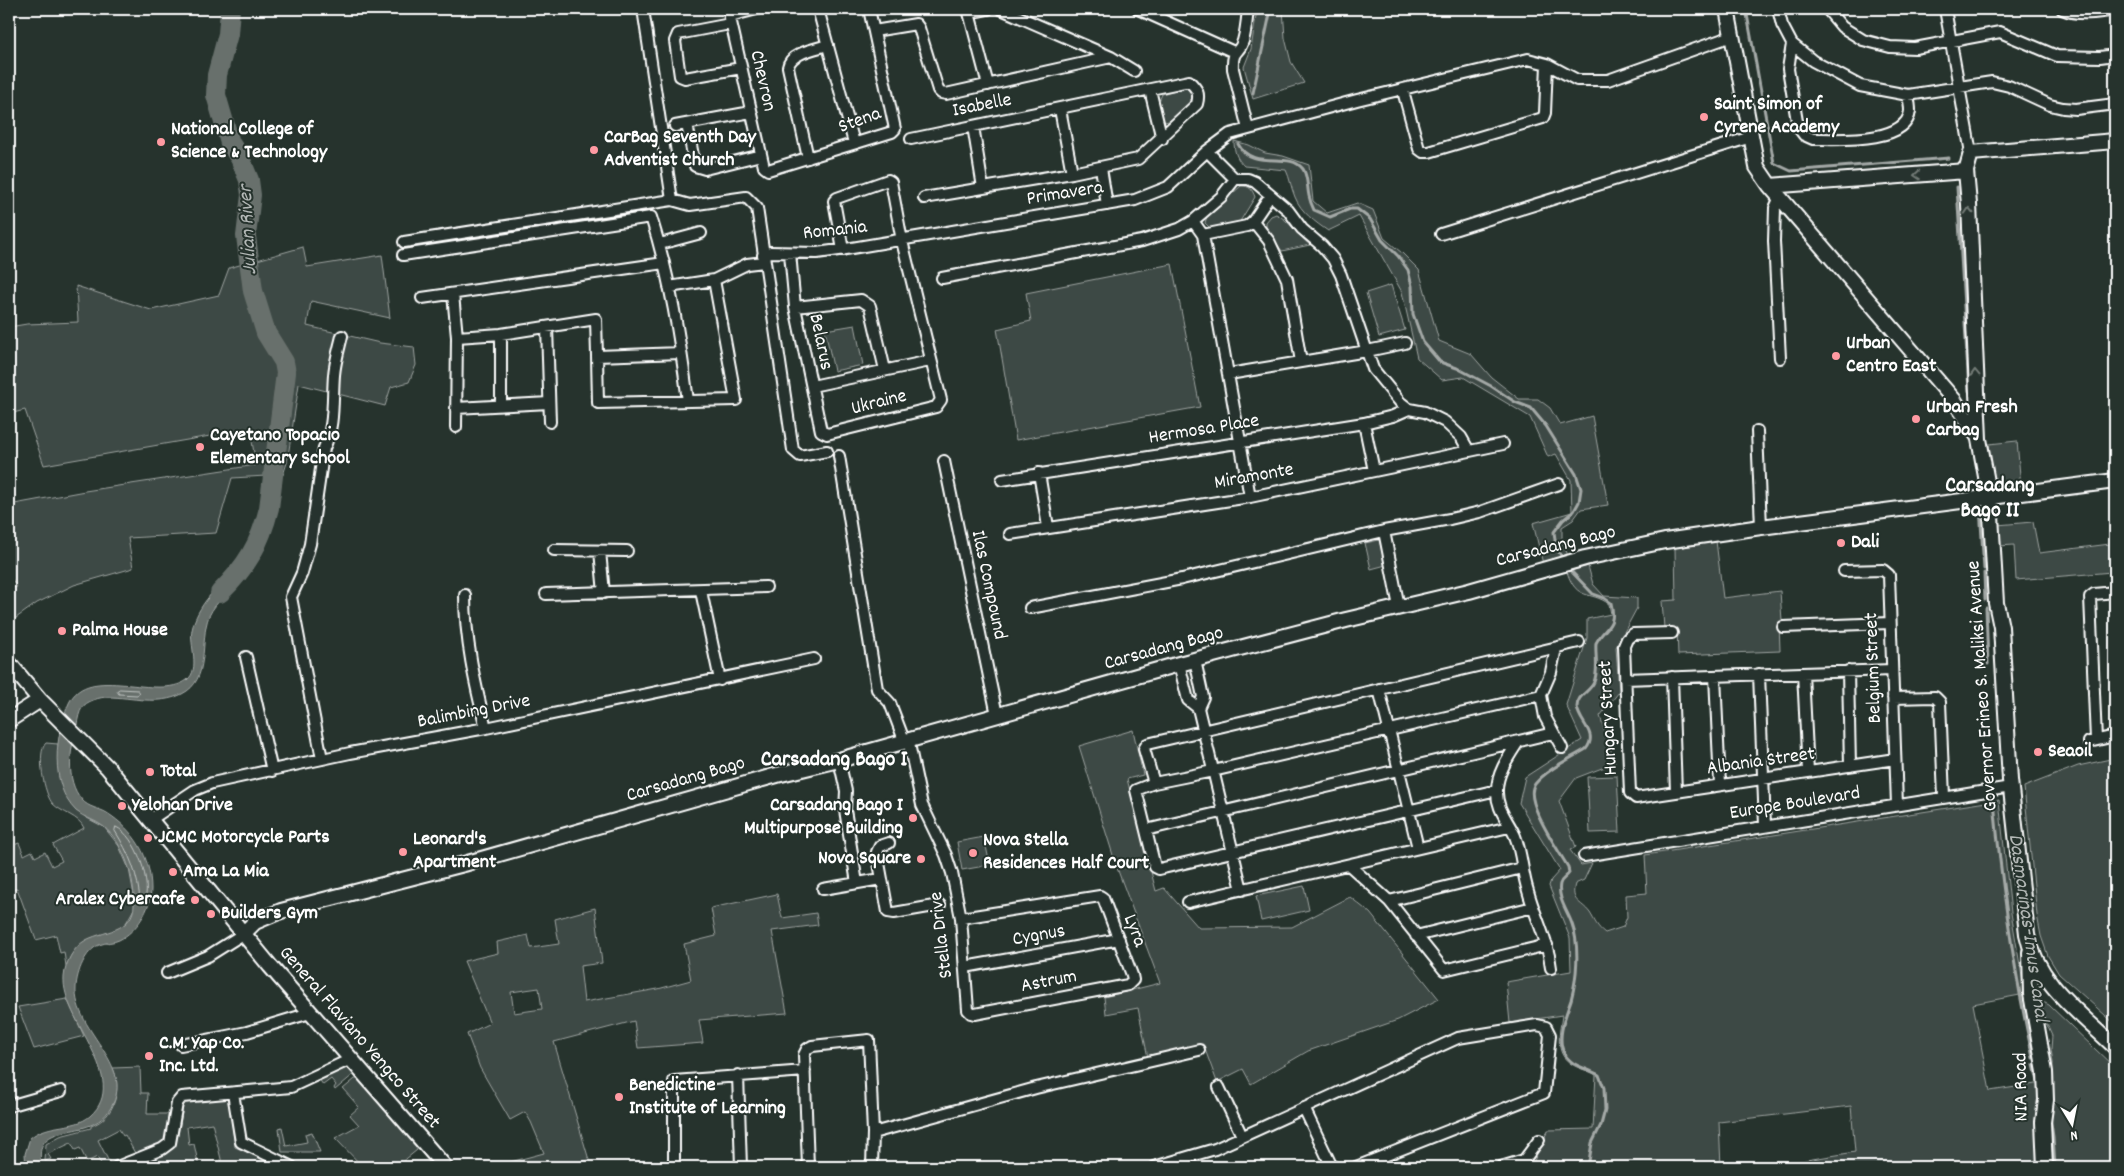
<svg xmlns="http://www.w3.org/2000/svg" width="2124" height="1176" viewBox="0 0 2124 1176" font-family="Dekko,sans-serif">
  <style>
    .green { fill: #3e4944; stroke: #9ea4a2; fill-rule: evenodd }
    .water { fill: #67706c; stroke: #a4a9a7 }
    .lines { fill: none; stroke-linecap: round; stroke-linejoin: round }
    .shore { stroke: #c2c6c4; stroke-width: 1 }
    .stream { stroke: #a4a9a7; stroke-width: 3 }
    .river { stroke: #67706c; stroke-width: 20 }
    .street-casing { stroke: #fff; stroke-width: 14 }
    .secondary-casing { stroke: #fff; stroke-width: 18 }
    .street { stroke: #26332d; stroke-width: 10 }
    .secondary { stroke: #26332d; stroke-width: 14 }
    .oneway { stroke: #727a76 }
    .poi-dot { fill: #ff9aa2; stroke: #26332d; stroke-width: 2 }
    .labels { text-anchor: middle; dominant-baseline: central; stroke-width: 4; stroke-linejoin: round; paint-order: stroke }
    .street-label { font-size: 20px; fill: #fff; stroke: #26332d }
    .poi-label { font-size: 20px; font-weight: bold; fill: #fff; stroke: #26332d; text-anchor: start }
    .water-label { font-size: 21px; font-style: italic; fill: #b3b8b6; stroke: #26332d }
    .quarter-label { font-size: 22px; font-weight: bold; fill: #fff; stroke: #26332d }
  </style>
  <rect width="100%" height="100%" fill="#26332d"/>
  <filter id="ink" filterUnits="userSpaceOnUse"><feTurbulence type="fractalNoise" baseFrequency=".02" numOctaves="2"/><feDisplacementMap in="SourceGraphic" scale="10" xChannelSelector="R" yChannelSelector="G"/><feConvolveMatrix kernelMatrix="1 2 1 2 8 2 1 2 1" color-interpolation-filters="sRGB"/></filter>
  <g filter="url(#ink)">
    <path class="green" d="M1257,9H1283L1285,38L1291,62L1304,83L1253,99L1244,67L1251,49Z
      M1185,87L1191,92C1193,106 1178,113 1169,121L1164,122L1159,101L1162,94Z
      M1234,141L1249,145L1265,153L1283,156L1309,165L1313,201L1327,213L1357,203L1373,210L1384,238L1402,253L1419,270L1439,341L1471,354L1491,377L1519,399H1538L1550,408L1560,425L1592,416L1608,505L1581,509L1573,520L1562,527V540L1568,556L1543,564L1533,523L1572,512L1571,480L1556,454L1548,457L1530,417L1463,377L1442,380L1417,358L1402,292L1359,216L1328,231C1315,222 1301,212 1295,197C1291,188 1290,178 1286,170L1244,166C1237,159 1234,152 1234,141Z
      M1241,186C1250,186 1252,189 1255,197L1239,223L1210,228L1205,223L1207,216Z
      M1276,214C1289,220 1298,236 1310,245L1282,251L1266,228V222L1271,216Z
      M303,247L307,267L382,255L390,318L311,301L307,326L380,343L414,347L416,365L409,382L391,387L385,406L299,384L287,463L283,475L232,478L216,533L128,538L133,568L74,585L37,603L9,623V589L17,587L9,575V505L85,491L256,465L250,429L44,465L25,410L9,414V327L27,324L78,322L76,286L151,310L219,295L229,268Z
      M1172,264L1200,407L1016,440L997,329L1031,321L1026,293Z
      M1391,285L1405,330L1379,337L1366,293Z
      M855,325L863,365L834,371L825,330Z
      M2017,441L2021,487L1994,491L1989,444Z
      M2033,522L2039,553L2110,544L2112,572L2016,580L2014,545L1999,546L1997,525Z
      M1379,540L1386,565L1371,569L1365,543Z
      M1716,541L1723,598L1780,591L1782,621L1779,622L1780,651L1678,655L1677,628H1664L1662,601L1676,600L1675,548Z
      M1588,566L1593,584L1604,596L1637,598V608L1616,647L1619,692L1600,716L1615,763L1576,778L1559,801L1576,847L1570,850L1581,865L1592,863L1584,880L1575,884C1570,902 1581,901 1590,913C1595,921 1597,927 1605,933L1623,927L1627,917L1626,895L1647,893L1645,855L1999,800L2011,913L2025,994L1973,1004L1990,1091L2042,1083L2041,1167H1788V1163L1855,1152L1851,1106L1719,1122L1721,1167H1535L1533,1163L1548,1130L1593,1129L1596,1075C1588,1070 1578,1069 1570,1063C1554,1052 1560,1031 1562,1015L1510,1023L1506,982L1571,971L1570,938L1549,886L1551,880L1560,870L1519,803L1525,777L1582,740L1566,705L1587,638V619L1611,614L1609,604C1590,590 1577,602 1567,572Z
      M1133,730L1143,775L1127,779L1156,891L1164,888L1199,928L1292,927L1350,897L1370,913L1439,999L1398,1020L1308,1051L1251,1084L1243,1069L1217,1082L1203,1044L1148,1058L1138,1008L1106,1014L1104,997L1160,983L1117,868L1079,746Z
      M46,743L58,744L59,777L85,817L104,827L119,846L129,869L134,895L135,907L126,923L116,931L91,938L72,954L66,966L64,952L60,953L56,935L36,940L17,888L9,892V876L11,875L9,869V847L19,843L24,855L32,851L35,857L45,852L52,866L62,861L53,845L84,828C79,816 62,813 53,804C44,795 36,752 46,743Z
      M2115,758V1024L2059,974L2048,956L2041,936L2037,915L2024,787L2078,766Z
      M1617,776L1620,832L1590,833L1587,777Z
      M984,837L990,865L962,870L957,842Z
      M1304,886L1309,910L1261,921L1256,896Z
      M777,894L782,918L816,913L818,925L772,931L787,1013L699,1020L703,1043L638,1048L634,1021L554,1042L589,1160L551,1167H499L503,1164L544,1153L531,1122L525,1112L510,1120L480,1068L467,1034L490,1023L464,961L498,953L497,942L528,935L531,948L559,944L555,919L595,908L602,963L580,966L584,1002L658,989L691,980L684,944L716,936L711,908ZM539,988L542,1009L514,1013L511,992Z
      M67,999L84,1036L34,1049L18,1007Z
      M2041,1001L2049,1005L2115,1068V1167H2051L2049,1130L2053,1063L2051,1049L2052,1036L2040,1009Z
      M347,1066L354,1074L335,1090L334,1088L336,1085L331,1079L323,1085L319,1079Z
      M140,1067L141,1093H148L147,1114H171C165,1146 165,1143 136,1155L125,1135L123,1136L119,1129L98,1140L111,1166L103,1167L97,1157L87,1162L80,1148L75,1150L71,1143L48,1154L51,1159L45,1161L46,1144L60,1136L91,1128V1126C115,1118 122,1089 113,1068Z
      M355,1079H358L417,1146V1150L396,1167H385L384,1165L381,1167H363L335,1138L359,1125L350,1115L359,1107L343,1089Z
      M225,1098L229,1101L235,1147L258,1157L256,1163L242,1167H223L212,1123L187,1127L189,1145L194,1144L199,1167H125L174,1144L178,1135L184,1101Z
      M282,1127L286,1146L307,1142L305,1134L312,1132L320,1152H282L279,1128Z"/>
    <path class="water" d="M233,570L242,578C231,590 216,601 209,616C199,641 211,680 182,694C158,706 132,697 108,697C100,697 86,701 82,708C79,712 78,719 77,724C71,748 64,779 82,800C89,808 99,808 107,813C134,830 151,857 151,889C151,909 137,931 119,940C113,943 106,942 99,945C85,951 77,972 76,987C73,1033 141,1067 108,1112C87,1142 30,1118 42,1167H26L25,1154L30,1138C49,1122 74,1130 90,1116C132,1079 61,1020 64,977C65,964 73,947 86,940C108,929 137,932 134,897C133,873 123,843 104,827C96,820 84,818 76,811C49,784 55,735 69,703C88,662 158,702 187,680C201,669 189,644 192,630C197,605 217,588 233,570Z"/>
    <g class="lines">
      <path class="shore" d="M120,689L138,690L140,693L137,695L119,694L117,691Z
        M116,827C136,835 154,886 143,904L140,903C139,876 129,853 115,831Z"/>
      <path class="stream" d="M1746,9L1774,163L1791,171L1949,158
        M1253,93L1271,9
        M1238,144C1253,172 1289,150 1303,169C1308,176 1307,187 1309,196C1310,201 1312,206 1314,210L1330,217L1350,209H1357L1370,219L1382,240L1398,256L1408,270L1412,286L1413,314L1423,342L1440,362L1457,368L1491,386L1515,402L1531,408L1546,426L1576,474L1581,489L1579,502L1574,511L1563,520L1554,532L1556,547L1563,559
        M1957,187L1969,391
        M1980,507L1984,569
        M1570,570L1593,594L1604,598L1611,603C1617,627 1605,626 1596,643C1595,656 1599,670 1594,682C1590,692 1577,695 1577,707C1579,723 1599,733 1586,749C1570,759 1547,769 1535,784C1522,799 1559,851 1568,867L1569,873C1566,878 1561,879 1560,884C1557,898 1568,912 1572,924C1580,946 1577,978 1571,1000C1566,1015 1556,1037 1564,1053C1570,1066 1587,1068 1599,1075L1604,1088L1605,1110L1601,1125L1592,1143L1588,1167
        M1984,573L1985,600
        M1986,608L1988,664
        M1994,802C2002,890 2014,972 2033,1058
        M2034,1065L2040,1090
        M2050,1116L2053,1137L2055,1167"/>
      <path class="river" d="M220,593C246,567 260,545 269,508L286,373L284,362L266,333L253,291L246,236L251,195L249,180L240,158L230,143L216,95L217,75L228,34L230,9"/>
      <g class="street-casing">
        <path id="street" d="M643,9L672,200L690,205L746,197L757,208L793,450L800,456L827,451
          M728,9L764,167L768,170L892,132L895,129L869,9
          M818,9L854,143
          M968,9L988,85
          M1001,9L1111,57L1134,71
          M1138,9L1234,52
          M1248,9C1247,19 1246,31 1243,41C1239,55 1232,48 1233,69L1248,129
          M1778,9L1782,25L1792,44L1813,61L1860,86L1908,95L1992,82L2009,86L2050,105L2063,108L2076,109L2115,104
          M1827,9L1842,27L1863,40L1890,47L1915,48L2000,32L2057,56L2100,57L2115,55
          M1945,9L1971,153
          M2062,9C2078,16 2098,13 2115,10
          M969,13L988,9
          M730,16L757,9
          M730,24L678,34L675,41L680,76L685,78L741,68
          M874,31L916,24L919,28L938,90L941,93L946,94L1111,57
          M1792,44L1788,69L1798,127L1804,135L1813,139C1836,139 1907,144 1910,111C1910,106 1909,100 1908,95
          M1150,90L1162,139
          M1403,91L1419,149L1423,152H1429L1543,118L1545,113L1547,64
          M1060,109L1072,173
          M687,124L695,166L705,169L761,155
          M675,126L751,112
          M973,126L983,188
          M911,139L1189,81C1197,89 1200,93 1197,104L1138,159L1072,173L924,198
          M1207,151L1235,179H1248L1255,182L1288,210L1302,229L1322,246L1333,259L1341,275L1373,369L1400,402L1409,409L1425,412L1445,422L1461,437L1469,451
          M808,158L788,67C790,53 815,49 828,45
          M1101,168L1107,205
          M1193,221L1203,235L1250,497
          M1253,221L1269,241L1287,279L1301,362
          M1441,234L1751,137
          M1203,235L1247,226L1253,221L1270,196
          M404,242L672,200
          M660,244L701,233
          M790,253L795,307L821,431L827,434L936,407L941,400L902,241L891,182L888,180L837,198L834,201L843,250
          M403,255L651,217C670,277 680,339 688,401
          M763,255L770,252L817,253L846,249L1135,200L1168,187L1207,151L1230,134L1357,100L1528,59L1547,64L1577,80H1608L1732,36
          M942,278L1142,241L1179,229L1193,221L1221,197L1235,179
          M669,287L714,280L747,264L764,262
          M453,294L457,337L456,427
          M422,298L664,263
          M795,307L861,300L870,306L885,370
          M547,327L550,422
          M457,337L501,334L596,319L597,356
          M681,353L597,356L598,403L736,400L714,280
          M1780,358L1774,241L1775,208L1780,197
          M1229,374L1367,351L1405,343
          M812,386L930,361
          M501,405V334
          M456,408L549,403
          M1364,423L1374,471
          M1757,431L1761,527
          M839,456L877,689L890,703L904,740
          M944,461L997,715
          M1039,473L1048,527
          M1002,480L1364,423L1393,416L1409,409
          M1384,531L1399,607
          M1010,534L1250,497L1503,444
          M554,550L627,551
          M600,551L604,593
          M1844,571L1883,570L1889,575L1897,805
          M701,591L720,680
          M546,594L766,587
          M465,595C465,640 475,684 486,728
          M1030,608L1182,579L1384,531L1450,519L1480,512L1559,484
          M1783,627L1890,623
          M1672,633L1633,634L1627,639L1624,646L1630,793L1636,798L1895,759
          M1556,648L1551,672L1541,695L1545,717L1562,748
          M246,657L272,771
          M1195,660L1203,697L1198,708L1242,890
          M1179,664L1188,700L1198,708
          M1848,671L1850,766
          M1803,673L1808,772
          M1759,674L1765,826
          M1715,676L1720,785
          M1672,677L1676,792
          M1625,679L1892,670
          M1379,689L1418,848
          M1893,698L1935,697L1940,702L1944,797
          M908,739L922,805L946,855L952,873L961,918L968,1010L971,1013L975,1014L1128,985L1133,980L1132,975L1103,898L1100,896L961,918
          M2096,740L2090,597L2094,594L2115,592
          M1518,742C1509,756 1497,773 1497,790C1496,809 1508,820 1515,836C1522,853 1522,873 1528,891C1535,917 1548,940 1551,968
          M2089,742L2115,736
          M322,759L291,597L302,573L310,544L324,448C335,426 332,400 334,375C335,362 339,349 342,336
          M839,760L846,791L845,810L857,883
          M1154,783L1144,749L1147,744L1579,642
          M1497,790L1159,869L1155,867L1136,790L1154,783L1213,771L1541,695
          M150,820L195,790L212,783L350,753L486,728L814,659
          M1146,830L1553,733
          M889,843L880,846L877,852L888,912L894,913L940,905
          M1584,856L2011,787
          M1349,865L1389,901L1444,970L1547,945
          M823,889L881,879
          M1389,901L1522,868
          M1188,902L1509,827
          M1416,936L1533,907
          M965,967L1119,939
          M167,973L208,956L243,934
          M181,1045L247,1032L310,1013
          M738,1075L741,1167
          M1219,1087L1242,1136
          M233,1093L241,1142L292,1167
          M9,1106L61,1091
          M1304,1108L1332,1167
          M873,1133L1036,1088L1199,1050
          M117,1167L162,1149L170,1143L177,1103L182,1097L291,1087L351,1059
          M674,1167V1081L805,1071
          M808,1167L804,1055L807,1049L812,1046L869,1040L873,1133L872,1167
          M1154,1167L1215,1149L1458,1038L1537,1025L1546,1027L1550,1035L1544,1093L1356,1167
          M1501,1167L1524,1160L1539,1140"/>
      </g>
      <g class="secondary-casing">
        <path id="secondary" d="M1727,9L1757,167L1770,186L1954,400L1979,438
          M2115,141L1971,153L1966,171L1969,204L1979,439L1990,498L1996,603L2001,627L2010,780L2027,934C2037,983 2080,1013 2115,1047
          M1770,186L1966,171
          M9,663L40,700L108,768L270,966L445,1167
          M9,720L40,700
          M243,934L255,922L281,911L464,864L777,775L839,760L1179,664L1346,620L1469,591L1585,558L1665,541L1761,527L2115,481
          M2030,952L2031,994L2045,1072L2046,1100L2043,1122L2045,1167"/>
      </g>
      <use href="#street" class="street"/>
      <use href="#secondary" class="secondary"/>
    </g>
    <defs><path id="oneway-chevron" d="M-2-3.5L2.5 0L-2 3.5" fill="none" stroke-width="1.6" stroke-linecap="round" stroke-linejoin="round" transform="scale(1.25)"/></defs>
    <g class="oneway">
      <use href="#oneway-chevron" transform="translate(1917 175) rotate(176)"/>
      <use href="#oneway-chevron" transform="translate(1969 211) rotate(-93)"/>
      <use href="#oneway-chevron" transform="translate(1975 373) rotate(-92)"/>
    </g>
  </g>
  <g class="poi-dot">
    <circle cx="1704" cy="117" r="5"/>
    <circle cx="161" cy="142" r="5"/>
    <circle cx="594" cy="150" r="5"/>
    <circle cx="1836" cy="356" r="5"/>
    <circle cx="1916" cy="419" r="5"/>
    <circle cx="200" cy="447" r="5"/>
    <circle cx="1841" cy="543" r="5"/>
    <circle cx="62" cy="631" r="5"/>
    <circle cx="2038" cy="752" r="5"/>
    <circle cx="150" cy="772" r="5"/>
    <circle cx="122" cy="806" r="5"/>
    <circle cx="913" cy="818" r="5"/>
    <circle cx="148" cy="838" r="5"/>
    <circle cx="403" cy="852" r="5"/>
    <circle cx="973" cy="853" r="5"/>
    <circle cx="921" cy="859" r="5"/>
    <circle cx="173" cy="872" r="5"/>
    <circle cx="195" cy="900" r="5"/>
    <circle cx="211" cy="914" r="5"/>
    <circle cx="149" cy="1056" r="5"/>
    <circle cx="619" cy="1097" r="5"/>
  </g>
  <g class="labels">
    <g class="street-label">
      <text transform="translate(762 81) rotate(77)">Chevron</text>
      <text transform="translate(982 106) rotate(-11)">Isabelle</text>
      <text transform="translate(860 121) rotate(-20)">Stena</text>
      <text transform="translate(1065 194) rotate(-9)">Primavera</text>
      <text transform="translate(835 231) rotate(-6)">Romania</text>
      <text transform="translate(820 342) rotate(78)">Belarus</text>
      <text transform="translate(879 403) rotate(-14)">Ukraine</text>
      <text transform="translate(1204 430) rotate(-9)">Hermosa Place</text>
      <text transform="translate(1254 477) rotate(-10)">Miramonte</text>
      <text transform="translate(1556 547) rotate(-14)">Carsadang Bago</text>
      <text transform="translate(988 585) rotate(78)">Ilas Compound</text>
      <text transform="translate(1164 649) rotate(-15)">Carsadang Bago</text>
      <text transform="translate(1874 668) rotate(-92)">Belgium Street</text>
      <text transform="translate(1983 686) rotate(-94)">Governor Erineo S. Maliksi Avenue</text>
      <text transform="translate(474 712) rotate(-11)">Balimbing Drive</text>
      <text transform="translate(1609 718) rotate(-93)">Hungary Street</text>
      <text transform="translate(1761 762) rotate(-8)">Albania Street</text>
      <text transform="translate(686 780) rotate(-16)">Carsadang Bago</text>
      <text transform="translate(1795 804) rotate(-9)">Europe Boulevard</text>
      <text transform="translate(1134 931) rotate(69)">Lyra</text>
      <text transform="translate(942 935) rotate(-97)">Stella Drive</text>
      <text transform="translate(1039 936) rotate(-10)">Cygnus</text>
      <text transform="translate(1049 982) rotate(-11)">Astrum</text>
      <text transform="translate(359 1038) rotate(49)">General Flaviano Yengco Street</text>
      <text transform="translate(2022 1087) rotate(-91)">NIA Road</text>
    </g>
    <g class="poi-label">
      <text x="1714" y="105">Saint Simon of<tspan x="1714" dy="23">Cyrene Academy</tspan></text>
      <text x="171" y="130">National College of<tspan x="171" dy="23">Science &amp; Technology</tspan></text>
      <text x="604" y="138">CarBag Seventh Day<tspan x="604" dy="23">Adventist Church</tspan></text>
      <text x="1846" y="344">Urban<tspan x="1846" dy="23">Centro East</tspan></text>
      <text x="1926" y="408">Urban Fresh<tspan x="1926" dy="23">Carbag</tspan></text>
      <text x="210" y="436">Cayetano Topacio<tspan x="210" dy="23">Elementary School</tspan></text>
      <text x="1851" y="543">Dali</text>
      <text x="72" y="631">Palma House</text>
      <text x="2048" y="752">Seaoil</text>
      <text x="160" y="772">Total</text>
      <text x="132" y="806">Yelohan Drive</text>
      <text x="903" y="806" text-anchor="end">Carsadang Bago I<tspan x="903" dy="23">Multipurpose Building</tspan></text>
      <text x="158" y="838">JCMC Motorcycle Parts</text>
      <text x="413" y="840">Leonard's<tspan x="413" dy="23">Apartment</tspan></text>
      <text x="983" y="841">Nova Stella<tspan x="983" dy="23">Residences Half Court</tspan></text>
      <text x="911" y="859" text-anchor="end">Nova Square</text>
      <text x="183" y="872">Ama La Mia</text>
      <text x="185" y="900" text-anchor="end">Aralex Cybercafe</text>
      <text x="221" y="914">Builders Gym</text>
      <text x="159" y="1044">C.M. Yap Co.<tspan x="159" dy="23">Inc. Ltd.</tspan></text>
      <text x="629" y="1086">Benedictine<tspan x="629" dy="23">Institute of Learning</tspan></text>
    </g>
    <g class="water-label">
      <text transform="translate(249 230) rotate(-93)">Julian River</text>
      <text transform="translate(2027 928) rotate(82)">Dasmarinas-Imus Canal</text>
    </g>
    <g class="quarter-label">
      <text x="1990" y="486">Carsadang<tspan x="1990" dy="25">Bago II</tspan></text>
      <text x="834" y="760">Carsadang Bago I</text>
    </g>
  </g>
  <rect width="2124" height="1176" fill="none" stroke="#26332d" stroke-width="30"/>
  <rect x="15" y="15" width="2094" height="1146" fill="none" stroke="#fff" stroke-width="2" filter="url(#ink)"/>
  <g transform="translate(2072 1124) rotate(170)" stroke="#26332d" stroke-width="4" paint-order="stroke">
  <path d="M0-4L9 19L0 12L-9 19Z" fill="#ffffff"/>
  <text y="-8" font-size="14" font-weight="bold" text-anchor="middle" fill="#ffffff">N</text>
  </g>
</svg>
